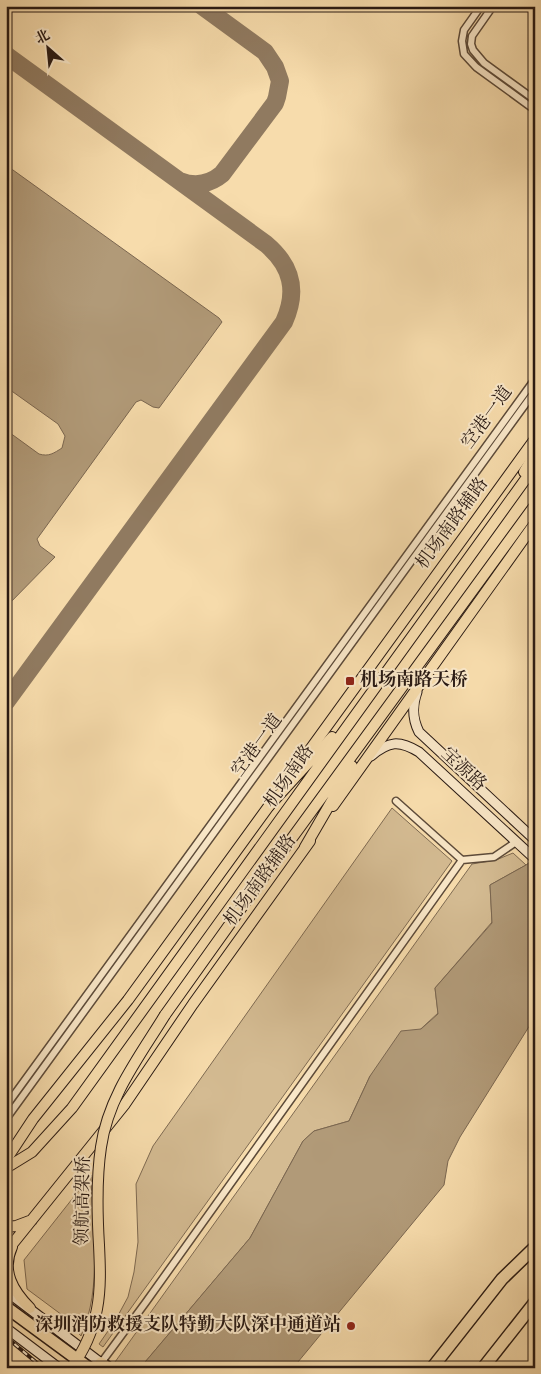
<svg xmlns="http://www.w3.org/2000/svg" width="541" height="1374" viewBox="0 0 541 1374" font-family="'Sorts Mill Goudy','Noto Serif SC',serif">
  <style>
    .green { fill: #d4bb92; stroke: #7e6a52 }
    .water { fill: #b19a78; stroke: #7a6650 }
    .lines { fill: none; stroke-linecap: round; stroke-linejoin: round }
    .taxiway { stroke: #907a60; stroke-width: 18 }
    .minor-casing { stroke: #5c4a39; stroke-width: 9 }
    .secondary-casing { stroke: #281913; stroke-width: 11 }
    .primary-casing { stroke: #281913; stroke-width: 12 }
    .trunk-casing { stroke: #281913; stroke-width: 12 }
    .motorway-casing { stroke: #281913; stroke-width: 14 }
    .minor { stroke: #fae8c9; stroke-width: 6 }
    .secondary { stroke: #fae8c9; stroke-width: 9 }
    .primary { stroke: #f7dcac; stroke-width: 10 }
    .trunk { stroke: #f7dcac; stroke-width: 10 }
    .motorway { stroke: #f7dcac; stroke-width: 11 }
    .rail-casing { stroke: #281913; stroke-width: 4 }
    .rail { stroke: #fae8c9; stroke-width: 2; stroke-dasharray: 5.5; stroke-linecap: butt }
    .trunk-bridge-casing { stroke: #281913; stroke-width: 12; stroke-linecap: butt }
    .motorway-bridge-casing { stroke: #281913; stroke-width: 14; stroke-linecap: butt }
    .trunk-bridge { stroke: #f7dcac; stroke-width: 10 }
    .motorway-bridge { stroke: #f7dcac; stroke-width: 11 }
    .poi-dot { fill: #8f2418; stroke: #fae8c9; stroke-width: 2 }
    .labels { text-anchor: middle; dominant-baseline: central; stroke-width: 4; stroke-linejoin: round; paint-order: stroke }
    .street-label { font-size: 18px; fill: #281913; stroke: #fae8c9 }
    .poi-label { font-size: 18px; font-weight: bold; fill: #281913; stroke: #fae8c9; text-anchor: start }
  </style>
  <rect width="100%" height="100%" fill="#f7dcac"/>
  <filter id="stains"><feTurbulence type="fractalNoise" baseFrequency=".004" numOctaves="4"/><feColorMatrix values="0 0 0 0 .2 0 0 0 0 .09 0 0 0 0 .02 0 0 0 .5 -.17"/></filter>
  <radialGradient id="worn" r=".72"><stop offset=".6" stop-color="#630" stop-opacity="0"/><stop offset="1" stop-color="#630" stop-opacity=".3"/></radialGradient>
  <path class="green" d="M392,808L452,861L103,1347L99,1344L115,1321L128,1297L134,1272L138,1242L136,1184L153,1146Z
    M513,853L526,865L490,885L492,922L435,988L438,1013L370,1076L349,1121L314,1131L303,1141L250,1238L140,1368H123L115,1362L472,864L496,860Z
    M91,1175C92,1228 103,1286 81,1336L62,1315L27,1289L24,1260Z"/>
  <path class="water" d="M6,165L219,318L222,322L159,408L153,407L141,400L136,402L37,539L40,546L55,557L6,607V430L39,454C49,457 54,453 62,448L65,436L58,424L6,387Z
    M535,858V1017L460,1137L448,1161L444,1185L293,1368H140L250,1238L303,1141L314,1131L349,1121L370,1076L401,1031L421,1029L438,1014L435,988L492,923L490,885L526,865Z"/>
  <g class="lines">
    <path class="taxiway" d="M6,55L266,244C292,266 298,291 284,322L6,702
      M180,181C195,187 210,184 222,174L275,103L277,97L280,81L275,67L265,52L202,6"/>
    <g class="minor-casing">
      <path id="minor" d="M481,6L464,30L462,41L464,54L476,67L535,110
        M493,6L472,36L471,44L473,50L484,63L535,100
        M396,801L462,860
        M6,1106L535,379
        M6,1119L535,391
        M101,1363L146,1302L462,860L494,857L516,842"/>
    </g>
    <g class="secondary-casing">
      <path id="secondary" d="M417,692C412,706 412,718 419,732L535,840
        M371,756C389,741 399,740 419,752L535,859
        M6,1291L101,1363
        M6,1328L59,1368"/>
    </g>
    <g class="primary-casing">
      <path id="primary" d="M288,780L535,439
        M333,806L535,523
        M6,1160L33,1119L128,1000L274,799
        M6,1227L16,1226L32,1220
        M12,1247C1,1271 13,1291 30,1308
        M6,1252L125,1104L193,1004L310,841"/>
    </g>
    <g class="trunk-casing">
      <path id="trunk" d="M524,472L535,453
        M269,806L332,737
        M305,847L352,766
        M165,1015L257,886L535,505
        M6,1168L32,1152L72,1108L535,466"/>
    </g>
    <g class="motorway-casing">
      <path id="motorway" d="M101,1363L108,1368
        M432,1368L502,1279L535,1247
        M483,1368L535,1302"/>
    </g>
    <use href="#minor" class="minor"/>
    <use href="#secondary" class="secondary"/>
    <use href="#primary" class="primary"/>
    <use href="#trunk" class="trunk"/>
    <use href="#motorway" class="motorway"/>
    <g class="rail-casing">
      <path id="rail" d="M6,1337L43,1368"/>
    </g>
    <use href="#rail" class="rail"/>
    <g class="trunk-bridge-casing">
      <path id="trunk-bridge" d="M71,1368C84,1351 93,1330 97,1309C101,1288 100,1266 99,1245C97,1212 96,1180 101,1147C108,1097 139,1057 165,1015"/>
    </g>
    <g class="motorway-bridge-casing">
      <path id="motorway-bridge" d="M6,1307L89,1368"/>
    </g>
    <use href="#trunk-bridge" class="trunk-bridge"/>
    <use href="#motorway-bridge" class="motorway-bridge"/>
  </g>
  <g class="poi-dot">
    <rect x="345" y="676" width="10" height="10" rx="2.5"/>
    <circle cx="351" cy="1326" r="5"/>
  </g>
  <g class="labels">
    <g class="street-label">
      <text transform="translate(488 418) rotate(-54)">空港一道</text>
      <text transform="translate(453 524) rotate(-54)">机场南路辅路</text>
      <text transform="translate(258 746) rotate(-54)">空港一道</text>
      <text transform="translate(463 770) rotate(43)">宝源路</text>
      <text transform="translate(290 777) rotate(-55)">机场南路</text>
      <text transform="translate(261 881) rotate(-54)">机场南路辅路</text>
      <text transform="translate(84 1201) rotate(-89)">领航高架桥</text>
    </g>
    <g class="poi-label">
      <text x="360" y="681">机场南路天桥</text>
      <text x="341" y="1326" text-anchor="end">深圳消防救援支队特勤大队深中通道站</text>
    </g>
  </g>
  <rect width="541" height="1374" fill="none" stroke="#f7dcac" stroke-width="25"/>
  <rect x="8" y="8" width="526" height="1359" fill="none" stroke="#281913" stroke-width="2.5"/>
  <rect x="12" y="12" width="516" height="1349" fill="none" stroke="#281913"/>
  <g transform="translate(48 48) rotate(333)" stroke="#fae8c9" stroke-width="4" paint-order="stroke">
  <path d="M0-4L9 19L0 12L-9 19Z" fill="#281913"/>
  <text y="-8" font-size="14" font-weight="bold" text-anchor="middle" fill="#281913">北</text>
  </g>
  <rect width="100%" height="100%" filter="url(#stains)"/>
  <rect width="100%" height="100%" fill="url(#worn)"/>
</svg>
